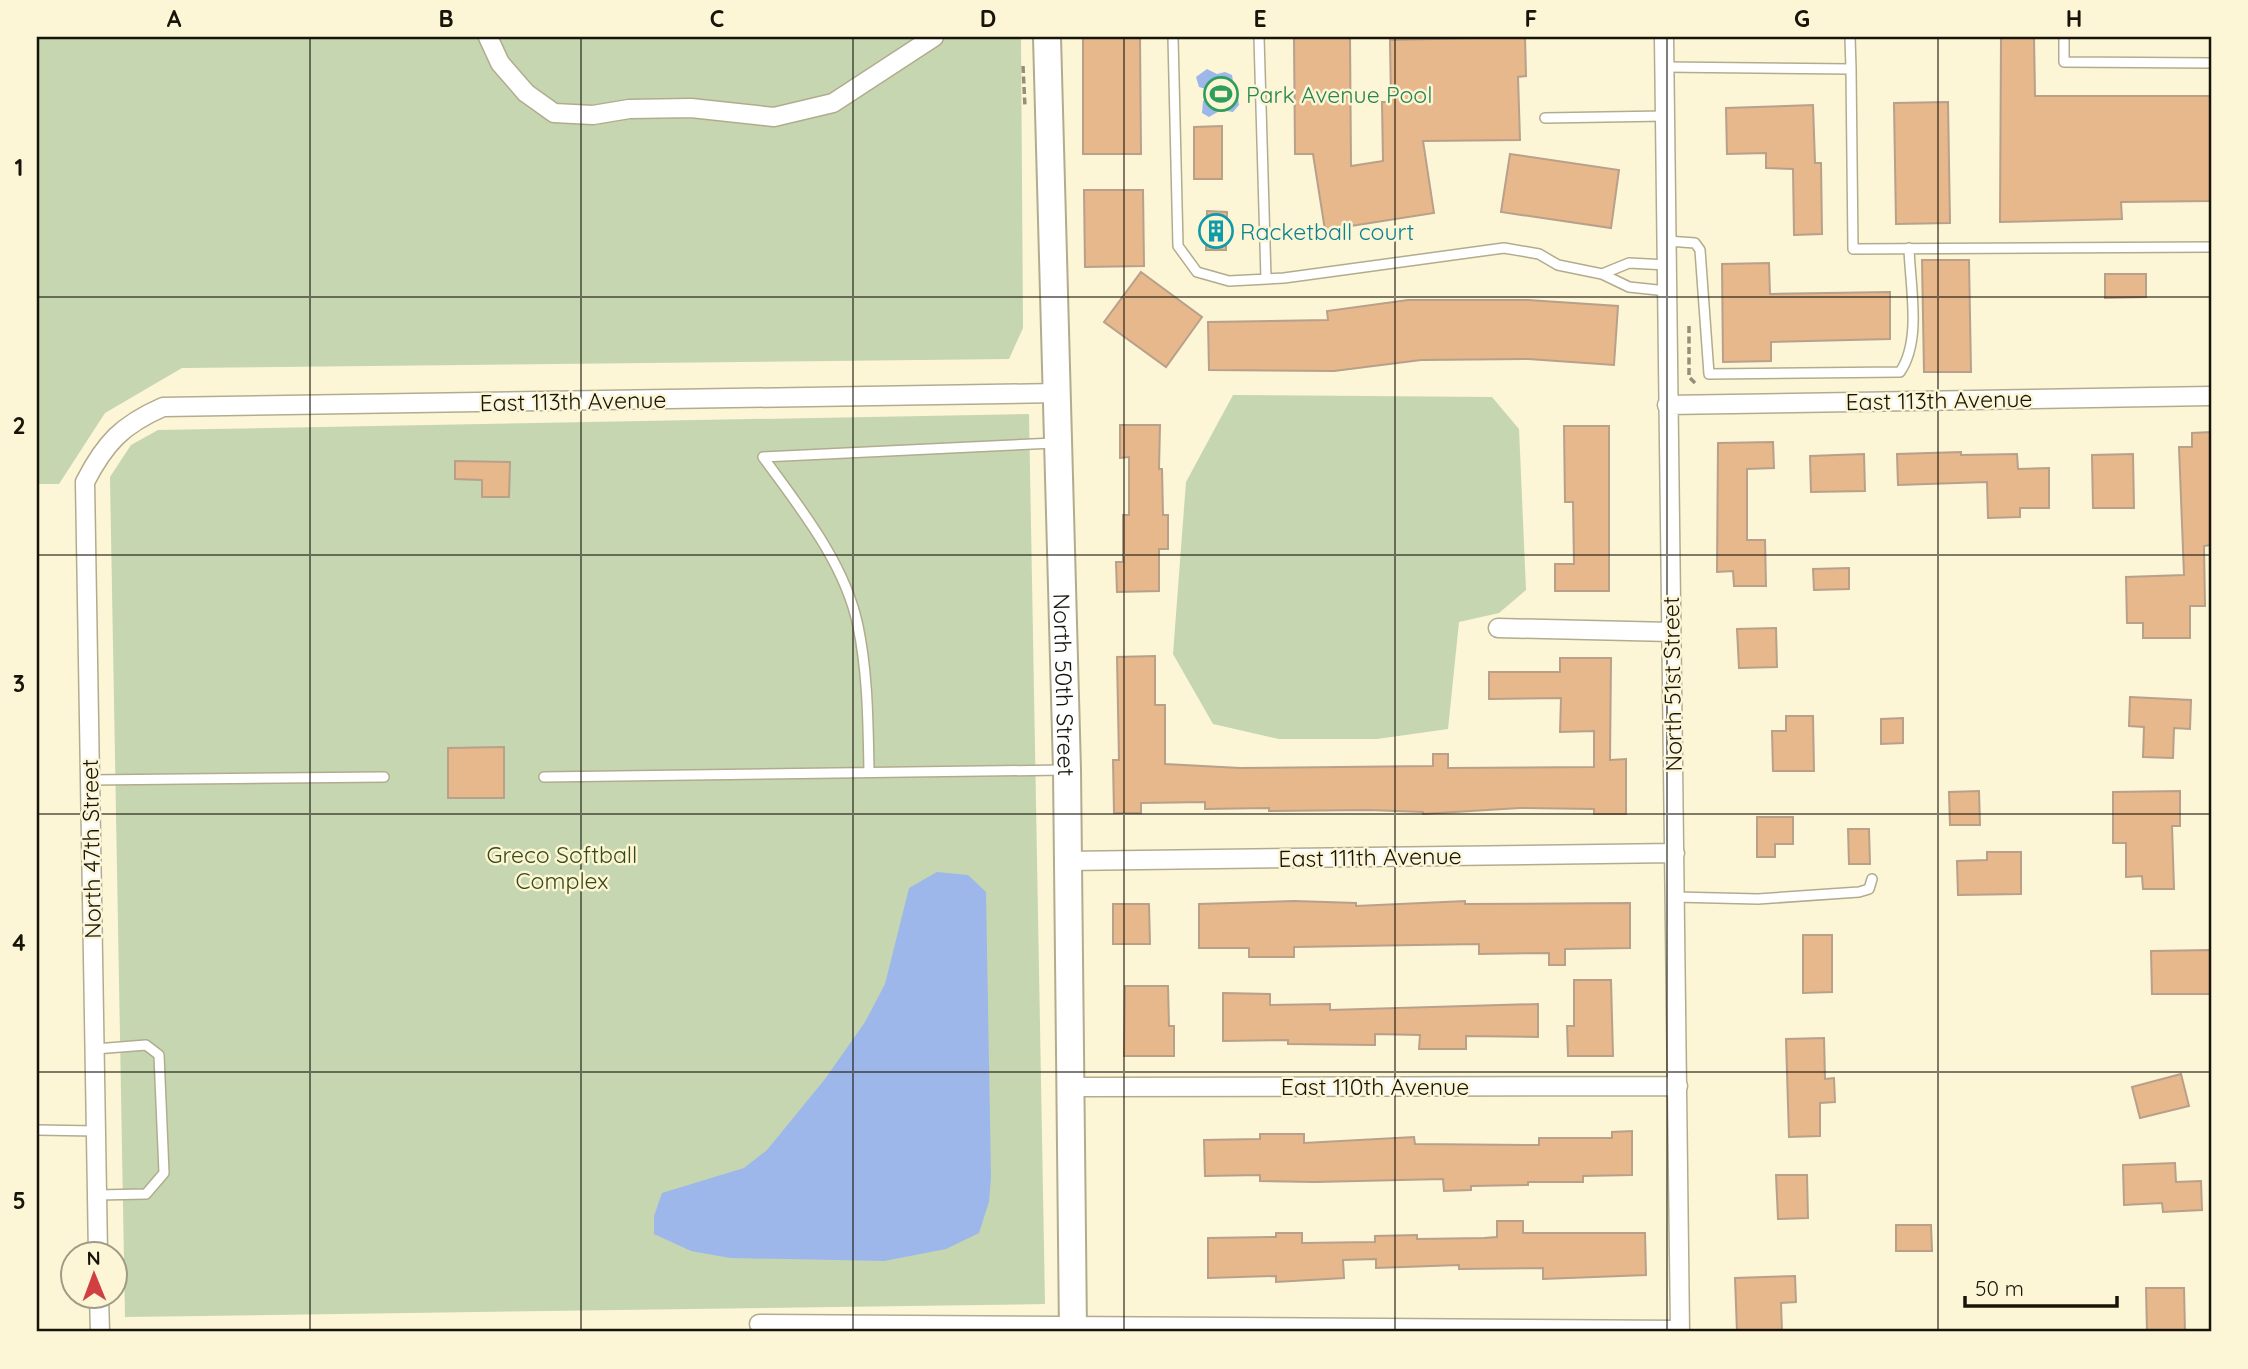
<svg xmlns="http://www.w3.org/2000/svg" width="2248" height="1369" viewBox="0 0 2248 1369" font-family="Quicksand,sans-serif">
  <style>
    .green { fill: #c5d6b1 }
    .water { fill: #9db7ea }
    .building { fill: #e7b88c; stroke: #b8a08a; stroke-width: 2 }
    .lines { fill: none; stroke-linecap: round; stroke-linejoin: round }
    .lane-casing { stroke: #b2ac8e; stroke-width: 12 }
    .street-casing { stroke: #b2ac8e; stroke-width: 21 }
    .secondary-casing { stroke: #b2ac8e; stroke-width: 30 }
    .path { stroke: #948f79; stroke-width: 3.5; stroke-dasharray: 7 3.5; stroke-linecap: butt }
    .lane { stroke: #fff; stroke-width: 9 }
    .street { stroke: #fff; stroke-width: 18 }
    .secondary { stroke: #fff; stroke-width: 26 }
    .grid { fill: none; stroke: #171409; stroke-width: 2; stroke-opacity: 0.55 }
    .labels { text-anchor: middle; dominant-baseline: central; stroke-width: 5; stroke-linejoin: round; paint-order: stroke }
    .leisure-label { font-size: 23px; fill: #27864d; stroke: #fcf5d6; text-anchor: start }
    .culture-label { font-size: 23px; fill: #0d838f; stroke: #fcf5d6; text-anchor: start }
    .street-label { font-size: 23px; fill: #171409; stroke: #fcf5d6 }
    .park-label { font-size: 23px; fill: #364b0f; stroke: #fcf5d6 }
    .neatline { fill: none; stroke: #171409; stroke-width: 2.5 }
    .grid-label { font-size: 23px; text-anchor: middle; font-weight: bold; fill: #171409 }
  </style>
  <rect width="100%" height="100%" fill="#fcf5d6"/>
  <path class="green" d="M37,37H1021L1023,328L1009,359L182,368L105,413L59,484H37Z
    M1233,395L1492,397L1519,429L1526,590L1499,613L1459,622L1448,729L1377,739H1279L1213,724L1173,654L1186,482Z
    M1029,414L1045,1304L125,1317L110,477L131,445L158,430Z"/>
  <path class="water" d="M1207,69L1217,74L1225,72L1232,75L1233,81L1228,89L1238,98L1239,105L1233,112L1221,110L1209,117L1202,113L1203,101L1211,95L1209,90L1199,87L1196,77Z
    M937,872L968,875L986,892L991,1177L989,1202L979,1233L946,1249L884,1261L730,1258L691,1251L654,1234V1216L662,1193L744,1168L767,1150L825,1079L865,1022L885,984L909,888Z"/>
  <path class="building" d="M1083,37H1140L1141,154H1083Z
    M1294,37H1350L1351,166L1383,161L1382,102H1391L1390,40L1525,37L1526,76L1518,77L1520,140L1423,141L1434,213L1325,230L1313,154H1295Z
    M2001,37H2034L2035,96H2211V201L2121,202L2122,219L2000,222Z
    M1948,102L1950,223L1896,224L1894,103Z
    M1813,105L1815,163H1821L1822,234L1794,235L1793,169L1766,168V153L1727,154L1726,108Z
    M1222,126V179H1194V127Z
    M1510,154L1619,170L1611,228L1501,212Z
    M1084,190H1143L1144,266L1085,267Z
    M1207,211L1227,212L1226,250H1206Z
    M1922,260H1969L1971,372H1924Z
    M1769,263L1770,294L1890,292V339L1771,342V361L1723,362L1722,264Z
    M1141,272L1202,317L1166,367L1104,322Z
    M2105,274H2146V297L2105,298Z
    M1408,300H1528L1618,306L1614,365L1528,359L1421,360L1334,371L1209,370L1208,322L1328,320L1327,311Z
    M1120,425H1160L1159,469H1162L1163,515H1168V549H1159V591L1117,592L1116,562H1123V515H1129V457L1120,458Z
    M1564,426H1609V591H1555V564H1574L1573,502H1565Z
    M2211,432V545L2204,546L2205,606H2190V638H2143V623H2127L2126,577L2184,575L2179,447H2192V433Z
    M1773,442L1774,468L1747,469V540H1765L1766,586H1734L1733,571L1717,572L1718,443Z
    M1961,452V455L2017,454L2018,469L2049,468V508H2020V517L1988,518L1987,482L1898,485L1897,454Z
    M1864,454L1865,491L1811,492L1810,456Z
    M2133,454L2134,508H2093L2092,455Z
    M455,461L510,462L509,497H482V480L455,479Z
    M1849,568V589L1814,590L1813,569Z
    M1776,628L1777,667L1739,668L1737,629Z
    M1155,656V705H1165V764L1240,768L1433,766V754H1448V768L1594,767V731L1560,732L1561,698L1489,699V672H1560V658H1611L1610,760L1626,759V814H1594V809L1520,808L1423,814V812L1368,810L1269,811V808L1205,809V802L1141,803V813H1114L1113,760H1119L1117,657Z
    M2130,697L2191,700L2190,729L2174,728L2173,758L2143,757L2144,727L2129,726Z
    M1786,716H1813L1814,771H1773L1772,731H1786Z
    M1903,718V743L1881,744V719Z
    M504,747V798H448V748Z
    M1979,791L1980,825H1950L1949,792Z
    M2180,791V826H2172L2174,889H2143L2142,876L2126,877V843H2113V792Z
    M1757,817H1793V844H1775V857H1757Z
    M1848,829H1869L1870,864H1849Z
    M1987,852H2021V894L1958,895L1957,861L1987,860Z
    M1294,901L1356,903V906L1465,901V904L1630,903V948L1565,949V965H1549V953L1479,954V944L1294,947V957H1249V948H1199V904Z
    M1113,904H1149L1150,944H1113Z
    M1803,935H1832V992L1803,993Z
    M2211,950V994H2152L2151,951Z
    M1574,980H1611L1613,1056H1568L1567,1026H1574Z
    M1125,986H1168L1169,1026H1174V1056H1124Z
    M1223,993L1270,994V1005L1330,1004V1010L1538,1004V1037L1466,1036V1049H1419L1420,1035L1375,1034V1045L1288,1044V1040L1223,1041Z
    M1824,1038L1825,1079L1834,1078L1835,1102L1820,1103V1136L1789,1137L1786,1039Z
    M2181,1074L2189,1106L2140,1118L2132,1087Z
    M1632,1131V1175L1583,1176V1182H1528V1185L1471,1186V1190L1444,1191L1443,1179L1315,1182L1260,1181V1175L1205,1176L1204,1140L1260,1139V1134H1304V1143L1414,1137L1415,1144L1539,1145V1138H1612V1132Z
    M2175,1163L2176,1182L2201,1181L2202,1210L2163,1212L2162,1203L2124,1205L2123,1165Z
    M1776,1175H1807L1808,1218L1778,1219Z
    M1497,1221H1523V1233H1645L1646,1275L1543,1279V1268L1459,1269V1265L1376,1268V1259L1343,1260L1344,1278L1276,1282V1276L1208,1278V1238L1276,1237V1233H1302V1243L1375,1242V1236L1417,1235V1239L1484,1238L1497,1237Z
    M1896,1225H1931L1932,1251H1896Z
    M1795,1276L1796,1302L1781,1303L1782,1332H1737L1735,1278Z
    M2146,1288H2184L2185,1332H2147Z"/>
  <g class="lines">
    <g class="lane-casing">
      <path id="lane" d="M1173,37L1178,246L1197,272L1229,281L1284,278L1504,248L1539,254L1558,265L1602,274L1629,287L1667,291
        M1259,37L1266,279
        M1850,37L1851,69
        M2064,37V62L2211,63
        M1664,67L1851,69L1853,249L2211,247
        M1545,118L1665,116
        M1667,241L1695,243L1700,250L1709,374L1900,372C1922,340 1910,286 1909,248
        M1602,274L1629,263L1667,265
        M869,771C868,723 868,674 858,626C845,563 800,508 763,457L1054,443
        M544,777L1063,770
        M90,780L384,777
        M1675,897L1758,899L1859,892L1869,889L1872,879
        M95,1049L146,1045L159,1055L164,1173L146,1194L97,1195
        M37,1130L96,1131"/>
    </g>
    <g class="street-casing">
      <path id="street" d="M488,37L500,63L526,93L554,113L593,115L629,109L691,108L774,117L833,103L934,37
        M1664,37L1680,1332
        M1667,405L2211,396
        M1498,628L1671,632
        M1066,861L1675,853
        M1072,1087L1678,1086
        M98,1254L85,482C105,443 122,425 163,407L1058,393
        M99,1296L100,1332
        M759,1324L1680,1330"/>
    </g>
    <g class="secondary-casing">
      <g id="secondary">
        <path id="s1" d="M1047,37L1067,770L1073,1332"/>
      </g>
    </g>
    <path class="path" d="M1023,66L1025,107
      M1689,326V377L1697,385"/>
    <use href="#lane" class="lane"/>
    <use href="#street" class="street"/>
    <use href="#secondary" class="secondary"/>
  </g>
  <path class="grid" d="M310,37V1332M581,37V1332M853,37V1332M1124,37V1332M1395,37V1332M1667,37V1332M1938,37V1332M37,297H2211M37,555H2211M37,814H2211M37,1072H2211"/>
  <defs>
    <g id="stadium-ring" transform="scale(1.75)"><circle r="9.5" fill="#fcf5d6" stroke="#2e9e5b" stroke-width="1.5"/><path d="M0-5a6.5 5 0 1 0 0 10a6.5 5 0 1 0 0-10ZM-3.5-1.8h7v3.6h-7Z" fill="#2e9e5b"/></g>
    <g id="building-ring" transform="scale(1.75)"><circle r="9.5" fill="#fcf5d6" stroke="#0f9aa8" stroke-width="1.5"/><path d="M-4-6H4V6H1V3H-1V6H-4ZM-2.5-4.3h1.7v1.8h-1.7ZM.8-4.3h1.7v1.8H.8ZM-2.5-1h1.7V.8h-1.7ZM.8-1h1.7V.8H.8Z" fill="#0f9aa8"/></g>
  </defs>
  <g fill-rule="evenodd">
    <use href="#stadium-ring" x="1221" y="94"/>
    <use href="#building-ring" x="1216" y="231"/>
  </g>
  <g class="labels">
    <g class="leisure-label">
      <text x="1246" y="94">Park Avenue Pool</text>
    </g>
    <g class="culture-label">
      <text x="1240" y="231">Racketball court</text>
    </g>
    <g class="street-label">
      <text transform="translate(1939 400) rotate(-1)">East 113th Avenue</text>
      <text transform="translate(573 401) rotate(-1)">East 113th Avenue</text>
      <text stroke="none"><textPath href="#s1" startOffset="648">North 50th Street</textPath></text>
      <text transform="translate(1672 684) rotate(-91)">North 51st Street</text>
      <text transform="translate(91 849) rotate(-91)">North 47th Street</text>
      <text transform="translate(1370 857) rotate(-1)">East 111th Avenue</text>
      <text x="1375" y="1086">East 110th Avenue</text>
    </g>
    <g class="park-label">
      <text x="562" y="854">Greco Softball<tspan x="562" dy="26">Complex</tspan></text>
    </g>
  </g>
  <rect width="2248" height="1369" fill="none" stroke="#fcf5d6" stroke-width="77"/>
  <g transform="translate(94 1275) rotate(359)"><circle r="33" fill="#fcf5d6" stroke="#a09b84" stroke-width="2"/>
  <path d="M0-5L12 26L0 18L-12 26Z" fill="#d04042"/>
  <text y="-10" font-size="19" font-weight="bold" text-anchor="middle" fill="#171409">N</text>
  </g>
  <path d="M1965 1296v10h152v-10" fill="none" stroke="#171409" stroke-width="3.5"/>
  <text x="1975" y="1296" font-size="21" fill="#171409" stroke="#fcf5d6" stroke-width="5" paint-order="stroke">50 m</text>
  <rect x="38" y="38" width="2172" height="1292" class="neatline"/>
  <g class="grid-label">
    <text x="174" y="27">A</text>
    <text x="446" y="27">B</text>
    <text x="717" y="27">C</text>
    <text x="988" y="27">D</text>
    <text x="1260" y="27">E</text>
    <text x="1531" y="27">F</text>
    <text x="1802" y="27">G</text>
    <text x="2074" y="27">H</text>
    <text x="19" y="176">1</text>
    <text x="19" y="434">2</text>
    <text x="19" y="692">3</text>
    <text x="19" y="951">4</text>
    <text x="19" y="1209">5</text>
  </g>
</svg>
